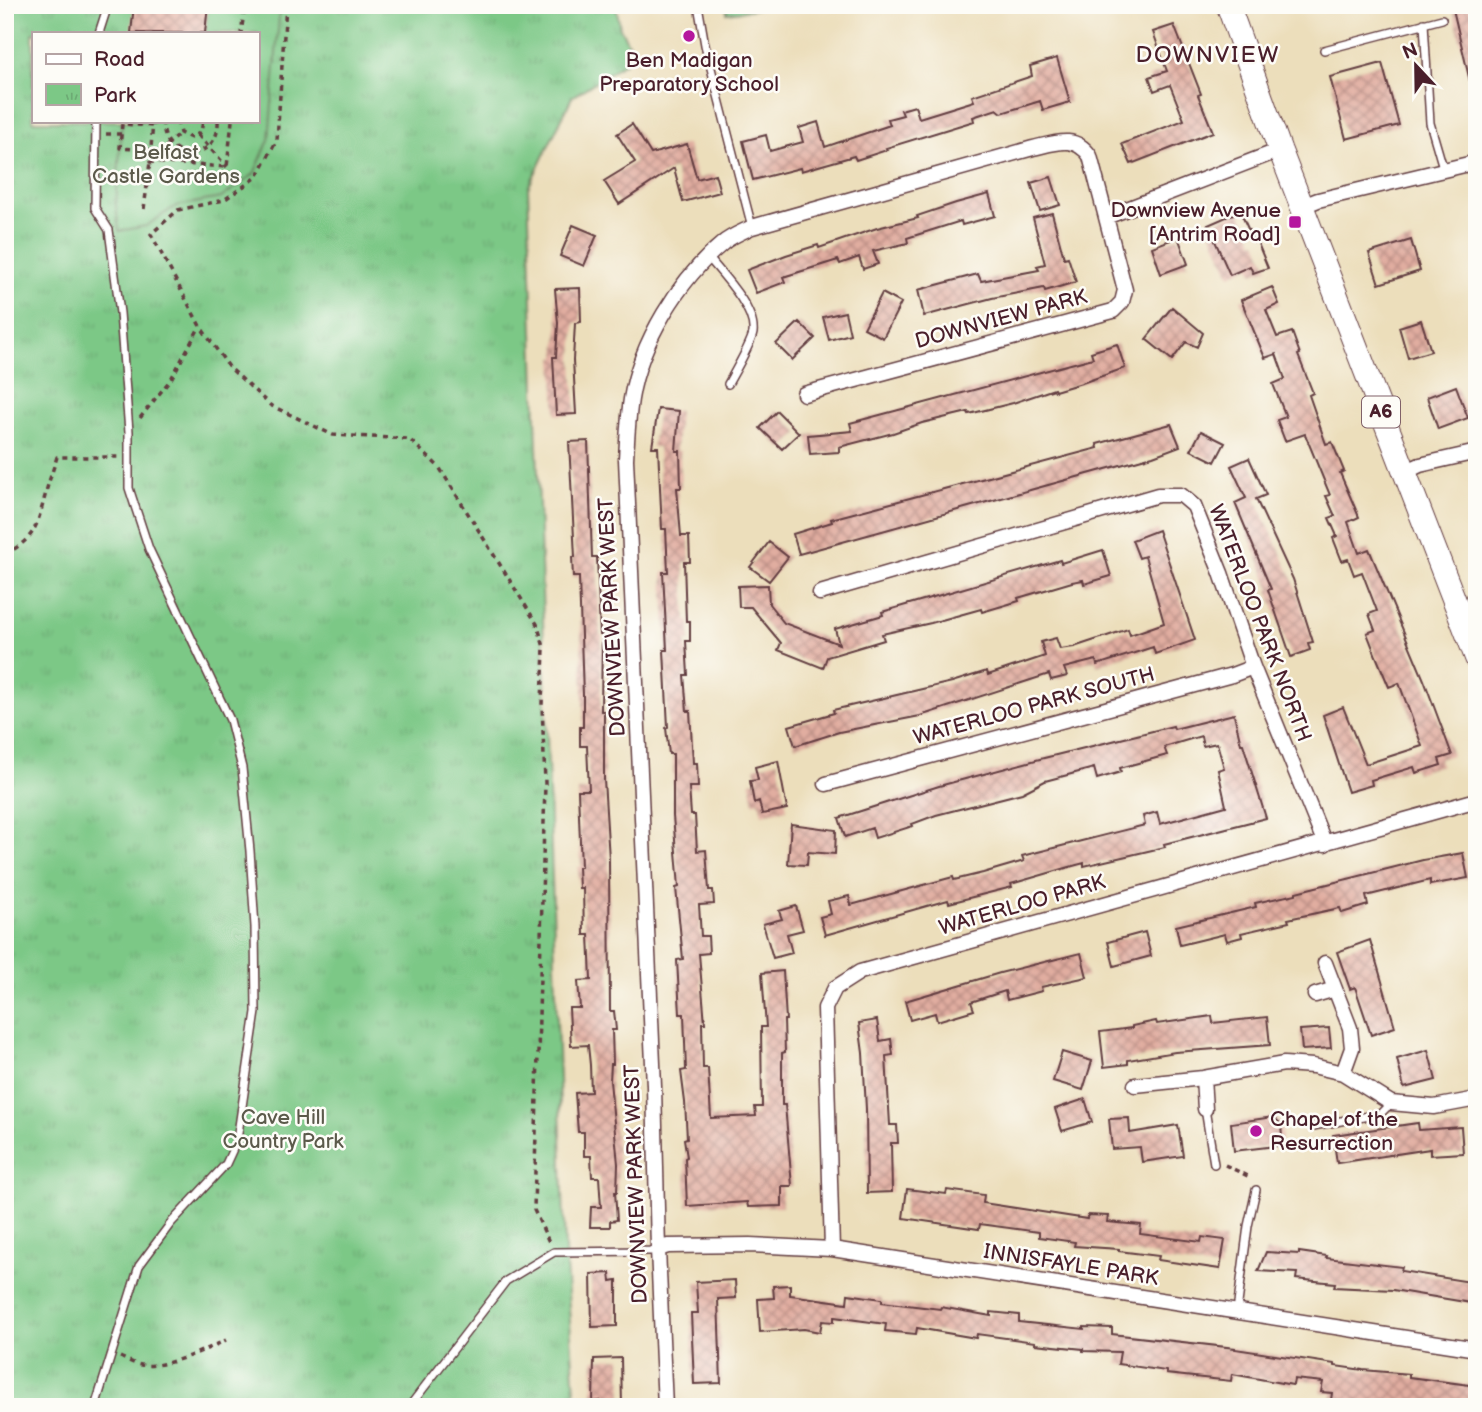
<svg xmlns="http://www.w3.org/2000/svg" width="1482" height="1412" viewBox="0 0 1482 1412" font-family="'Balsamiq Sans',sans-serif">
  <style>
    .park { fill: url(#park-tufts); stroke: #637458; stroke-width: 2; fill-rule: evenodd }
    .garden { fill: #7cc886; stroke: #637458; stroke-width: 2 }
    .building { fill: url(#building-cross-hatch) }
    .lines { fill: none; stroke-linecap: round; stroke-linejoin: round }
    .lane-casing { stroke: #623c41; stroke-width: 10 }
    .street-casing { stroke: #623c41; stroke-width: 17 }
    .primary-casing { stroke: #623c41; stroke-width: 25 }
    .path { stroke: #623c41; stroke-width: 3.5; stroke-dasharray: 5 5; stroke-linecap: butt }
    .lane { stroke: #fff; stroke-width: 7 }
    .street { stroke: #fff; stroke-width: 14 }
    .primary { stroke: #fff; stroke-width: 23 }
    .poi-dot { fill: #b5179e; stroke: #fdfcf7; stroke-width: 2.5 }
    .labels { text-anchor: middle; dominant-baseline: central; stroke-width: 5; stroke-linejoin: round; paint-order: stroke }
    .shield { fill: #fdfcf7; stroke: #806168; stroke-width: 2 }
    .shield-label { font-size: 19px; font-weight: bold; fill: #4a1f2b }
    .poi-label { font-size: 21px; fill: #4a1f2b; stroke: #fdfcf7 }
    .park-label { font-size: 21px; fill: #5c5a4b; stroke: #fdfcf7 }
    .street-label { font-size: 21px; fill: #4a1f2b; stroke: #fdfcf7 }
    .neighbourhood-label { font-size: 23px; letter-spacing: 2px; fill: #4a1f2b; stroke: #fdfcf7 }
  </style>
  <defs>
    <pattern id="park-tufts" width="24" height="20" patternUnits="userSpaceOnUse" patternTransform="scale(1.75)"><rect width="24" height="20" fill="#7cc886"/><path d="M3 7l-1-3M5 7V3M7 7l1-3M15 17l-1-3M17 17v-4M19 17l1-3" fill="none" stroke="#6dab74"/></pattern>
    <pattern id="building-cross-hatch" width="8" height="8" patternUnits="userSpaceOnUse" patternTransform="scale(1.75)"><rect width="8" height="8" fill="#e1ada0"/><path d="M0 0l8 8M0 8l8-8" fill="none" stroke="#b88c83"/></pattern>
  </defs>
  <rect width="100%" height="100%" fill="#fdfcf7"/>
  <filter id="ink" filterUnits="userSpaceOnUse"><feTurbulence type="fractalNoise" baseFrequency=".0143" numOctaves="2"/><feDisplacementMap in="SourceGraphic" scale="14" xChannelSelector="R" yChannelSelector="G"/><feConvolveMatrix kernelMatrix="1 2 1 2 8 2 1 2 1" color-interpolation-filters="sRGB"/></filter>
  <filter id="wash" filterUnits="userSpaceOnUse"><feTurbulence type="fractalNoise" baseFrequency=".00686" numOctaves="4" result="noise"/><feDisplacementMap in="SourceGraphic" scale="28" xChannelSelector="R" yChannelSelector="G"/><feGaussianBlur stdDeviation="1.57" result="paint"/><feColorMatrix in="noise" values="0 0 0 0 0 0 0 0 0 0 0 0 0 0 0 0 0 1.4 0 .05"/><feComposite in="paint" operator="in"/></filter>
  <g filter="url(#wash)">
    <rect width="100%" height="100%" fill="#ecdebb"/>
    <path class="park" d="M5,5H616L620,28L635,56L572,97L528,188L565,1250L576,1407H5ZM33,33H257V121H33Z"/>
    <path class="garden" d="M208,5H280L269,140L254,174L221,198L176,206L146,226L119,231L116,205L122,121H257V33H205Z
      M726,5H782L727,13Z"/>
    <g id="blocks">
      <path class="building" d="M134,5H208L205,33H131Z
        M1452,5H1477V90H1472Z
        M1174,25L1201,94L1198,95L1213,132L1131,164L1122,144L1184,120L1170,85L1154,91L1149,77L1167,71L1153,32Z
        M1057,58L1070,102L1043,110L1040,101L1002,113L997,109L973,117L974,121L886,148L887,150L856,160L854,156L801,171L800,168L753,180L743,141L766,135L770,151L803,142L799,128L818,122L825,147L890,125L888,119L903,115L901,110L915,106L919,118L974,101L972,96L1032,76L1030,66Z
        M1382,63L1399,125L1346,139L1330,77Z
        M632,124L651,154L687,144L697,179L715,174L720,192L683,202L674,168L619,204L604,181L635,162L617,134Z
        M1051,177L1060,205L1040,211L1031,183Z
        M989,194L995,216L962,225L961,221L907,238L908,243L873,251L878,264L863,269L859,257L840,264L838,260L783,277L785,282L756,293L747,270L786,255L818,245L819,248L877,228L918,218L917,216L956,203Z
        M1240,211L1254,242L1257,241L1268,268L1253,273L1250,266L1230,275L1208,225Z
        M1052,213L1064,258L1068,257L1076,282L1045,291L1044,288L992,298L924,316L918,290L978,274L981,281L1039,270L1037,266L1045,264L1033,218Z
        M573,225L597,235L584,266L560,256Z
        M1178,237L1188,264L1161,274L1152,247Z
        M1411,240L1420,271L1379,284L1369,253Z
        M1272,287L1279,304L1266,310L1277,337L1292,332L1300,354L1298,355L1313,393L1309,395L1326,444L1332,442L1344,471L1340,473L1359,517L1348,522L1359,553L1369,549L1424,680L1452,755L1439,759L1441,765L1416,773L1414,767L1371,780L1372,785L1348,792L1323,715L1343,707L1366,764L1422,746L1399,683L1389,687L1376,656L1367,633L1375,630L1369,614L1377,611L1362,572L1354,575L1348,559L1342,561L1333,538L1337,536L1329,518L1335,516L1326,496L1330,495L1305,434L1285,441L1277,420L1286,417L1273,384L1285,379L1276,354L1265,358L1241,300Z
        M580,288L581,322L575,323L573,360L576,414L556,415L553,357H556L558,323L555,289Z
        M882,293L901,303L883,338L864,328Z
        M1172,307L1203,333L1197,347L1186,342L1172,360L1146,339Z
        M845,312L850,334L829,340L823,317Z
        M1421,320L1431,351L1408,358L1399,327Z
        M799,322L815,338L792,360L776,344Z
        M1117,344L1125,368L1085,382L1055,391L1054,389L1013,403L969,414L968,412L922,423L893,433L839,447V452L810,454L808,435L852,431L850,423L1093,358L1091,352Z
        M1456,386L1468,418L1438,429L1427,397Z
        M658,409L679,411L676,451H680L681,488H677L681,536H689L690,562H684L686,621H690V641H686L688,675H684L687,711H690L693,763H697L698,787H689L691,815H695L697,851L706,850L709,890H713L714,904L699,905L701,936H708L709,953L699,954L705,1023H702L703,1068H708L711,1118L756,1116L755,1107H762L761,1027H766L762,973L783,971L786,1020H784L785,1052L782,1053V1105H785L792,1186H782V1206L748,1207L747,1202L687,1206L685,1158L687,1157L684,1139L687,1138L685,1102L681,1071L686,1070L684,1014H680L677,960L683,959L676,888L679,887L673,816V754H669L666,728L668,727L664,650H667L663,572H668L666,529H662L658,447H652Z
        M777,411L799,433L782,449L760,428Z
        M1171,424L1180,446L1153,456L799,554L793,534L832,522L831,519L1098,448L1097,444Z
        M1201,431L1225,443L1215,462L1191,450Z
        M588,441L592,557H597L600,635H602L601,711H604V780L609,859L610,1011H614L616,1030H612L613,1064H611L610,1081L618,1164L617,1192H615L617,1220L610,1221V1227H590L591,1207H601L599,1177H592L591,1156H584V1132H578L575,1093L591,1092L590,1065L588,1045L571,1046L569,1008H580L578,981L591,980L589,935H584L583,888H579L578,867H581L578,790H589L587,746H580V727H583V695L579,577H573L572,557H575L569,442Z
        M1249,458L1266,495L1256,499L1293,579L1313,642L1308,643L1310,650L1291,657L1268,590L1271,589L1235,503L1246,498L1231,466Z
        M1158,530L1195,640L1155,654L1153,647L1097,665L1096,660L1064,668L1067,676L1051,680L1049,674L920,716L839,732L795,746L789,726L834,713L833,710L952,682L987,671L988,675L1045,656L1041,642L1056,638L1060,649L1074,647L1128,629L1130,635L1164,623L1145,556L1139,558L1132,540Z
        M769,542L788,557L769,581L750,567Z
        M1103,550L1111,576L1084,584L1083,580L1072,582L1018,598L1019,601L982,612L981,609L931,623L882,634L884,640L827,657L823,668L778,650L781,643L751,607H739L738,586L768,585L769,604L784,623L839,644L835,629L883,615L882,612L1060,560L1061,563Z
        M1234,714L1241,744H1243L1266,818L1164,844L1165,847L1084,866V863L1073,866L1011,884L1012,887L949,903L948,900L825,935L820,917L831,914L828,901L849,896L851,905L953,877L954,880L983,873L1024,861L1022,856L1145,825L1143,816L1157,812L1160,824L1226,806L1218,770L1224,768L1217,743L1203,746L1201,736L1164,747L1167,755L1120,768L1121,772L1097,779L1094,768L1045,781L1022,793L936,815L912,824L913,826L875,838L872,828L845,837L839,818L939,786L1036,760L1173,726L1174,729Z
        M778,761L787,809L762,814L759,801L754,803L750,781L758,780L755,767Z
        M791,824L836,830L835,854L808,852L807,865L788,864Z
        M1463,853L1468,878L1430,885V880L1366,896L1368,905L1342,913L1340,908L1288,919L1289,922L1241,933L1242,937L1227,941L1225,934L1180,945L1176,926L1256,907L1255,903L1296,894V892L1423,860Z
        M796,906L803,930L787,934L792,953L773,958L763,924L782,919L779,911Z
        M1145,932L1151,956L1114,966L1108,942Z
        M1370,940L1395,1027L1371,1035L1355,987L1350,989L1337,952Z
        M1081,953L1087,977L1041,987L1042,991L1007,1000L1005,991L971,1002L974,1010L937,1021L935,1013L910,1020L905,1001L1000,973Z
        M1212,1016L1213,1023L1267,1017L1270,1045L1175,1052L1128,1060V1064L1104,1067L1100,1032L1132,1028V1026L1156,1021L1157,1024Z
        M877,1020L880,1041L891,1039L893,1055L886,1056L890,1125H897L898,1143H891L892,1192L867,1193L866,1109L863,1053L859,1023Z
        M1329,1028L1331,1048L1302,1050L1300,1030Z
        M1428,1050L1436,1080L1404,1088L1397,1059Z
        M1062,1052L1092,1061L1083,1090L1053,1081Z
        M1085,1099L1092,1122L1062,1131L1055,1109Z
        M1273,1117L1281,1124L1282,1138L1276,1146L1234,1151L1231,1123Z
        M1129,1118L1130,1133L1178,1125L1183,1156L1142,1162L1140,1147L1112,1149L1109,1119Z
        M1418,1123L1419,1130L1461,1127L1463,1153L1430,1155V1149L1337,1163L1333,1135Z
        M907,1189L946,1194L947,1190L984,1195L983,1203L1087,1219L1088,1215L1108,1216L1107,1222L1141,1225L1140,1234L1201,1242L1202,1237L1225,1240L1220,1269L1158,1260L1159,1256L1119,1251V1249L1074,1246L1075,1242L1039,1237V1232L980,1224L979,1229L903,1218Z
        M1266,1252L1299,1254V1252L1327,1256L1326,1258L1402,1267L1401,1271L1477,1283V1304L1393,1290L1334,1287L1335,1283L1296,1279L1297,1273L1258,1271Z
        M610,1273L611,1281L617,1280V1326L592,1327L591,1274Z
        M735,1280L736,1298L718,1299L721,1383L694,1384L691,1313H698L696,1282Z
        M790,1285V1295L847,1303L848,1294L882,1299V1302L940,1309L941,1307L991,1316V1312L1019,1315V1322L1084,1329V1327L1112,1328V1334L1235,1348V1349L1335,1364V1366L1363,1370L1409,1374V1377L1477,1386V1407L1436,1404V1407H1357L1358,1404L1331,1400L1332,1393L1321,1392L1323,1382L1294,1379L1293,1385L1232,1374L1231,1381L1166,1374V1371L1118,1364L1120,1352L1083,1351V1349L1035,1344V1342L977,1334L976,1338L917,1328L916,1334L885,1331L886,1324L834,1317V1322L822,1321L820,1332L804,1329L760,1332L758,1299L774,1298L773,1286Z
        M621,1358L622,1407H600V1401L593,1402L594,1359Z"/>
    </g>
  </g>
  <g filter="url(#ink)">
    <use href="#blocks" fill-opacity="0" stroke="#623c41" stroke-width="2"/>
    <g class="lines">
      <g class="lane-casing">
        <path id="lane" d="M698,5L705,45L752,227
          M1424,23L1430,123L1444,171
          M99,33L108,5
          M1324,50L1442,19
          M708,257C722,274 756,309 753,333C751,344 734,373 728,384
          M1205,1109L1214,1164
          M1313,1126L1380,1114L1391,1103
          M1237,1311L1248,1226L1256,1190
          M95,1407L139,1266L171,1223L226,1164L237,1140L256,1012L255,927L250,851L242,768L230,720L149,549L129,488V432L120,313L109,230L95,208L96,121
          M409,1407L506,1281L554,1252L650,1251L658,1249"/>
      </g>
      <g class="street-casing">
        <path id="street" d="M1303,206L1318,200L1477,162
          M1106,217L1280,150
          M1405,472L1420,465L1477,452
          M820,593L1158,495H1181L1194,506L1221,573L1253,667L1325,844
          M826,784L1232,675L1253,667
          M1325,963L1350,1028L1352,1048L1343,1073
          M1315,995L1335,989
          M1203,1078L1205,1109
          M1135,1085L1203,1078L1284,1064L1313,1066L1343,1073L1391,1103L1434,1107L1477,1099
          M658,1249L668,1246L750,1245L832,1249L1477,1349
          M832,1249L825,1008L835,988L860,972L1477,800
          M665,1407L658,1249L654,1086L626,459C627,439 628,419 631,399C640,343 679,279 723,243C731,236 742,232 752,227L1033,148C1055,143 1075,134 1090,156L1125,290L1122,302L1113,311L804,394"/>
      </g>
      <g class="primary-casing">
        <path id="primary" d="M1228,5L1280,150L1477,659"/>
      </g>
      <path class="path" d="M286,5L277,140L257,177L224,200L178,210L151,234L200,326L229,367L270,405L333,435L409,439L439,467L537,624L544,647L542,704L545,783L534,1210L549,1242
        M212,10L244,13L241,33
        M153,121L150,162L227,167L232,121
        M163,121C161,164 220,163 218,121
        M177,121L180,133L191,138L201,132L203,121
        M106,134H121
        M198,135L227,167
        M151,150L120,148L122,124L153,126
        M144,209L150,162L180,133
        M140,418L171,379L200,326
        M5,554C35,539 37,526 45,496C48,483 53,470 57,457H118
        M1225,1165L1252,1178
        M120,1357C127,1360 134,1364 141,1365C163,1369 206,1350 226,1340"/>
      <use href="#lane" class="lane"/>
      <use href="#street" class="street"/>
      <use href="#primary" class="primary"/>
    </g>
  </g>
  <g class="poi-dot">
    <circle cx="689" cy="36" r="7"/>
    <rect x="1288" y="215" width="14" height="14" rx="3.5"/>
    <circle cx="1256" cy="1131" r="7"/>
  </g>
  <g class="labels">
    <rect class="shield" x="1362" y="396.5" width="38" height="31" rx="5"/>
    <g class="shield-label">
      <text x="1381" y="412">A6</text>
    </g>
    <g class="poi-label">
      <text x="689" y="60">Ben Madigan<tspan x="689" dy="24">Preparatory School</tspan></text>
      <text x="1281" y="210" text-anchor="end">Downview Avenue<tspan x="1281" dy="24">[Antrim Road]</tspan></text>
      <text x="1270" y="1119" text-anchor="start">Chapel of the<tspan x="1270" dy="24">Resurrection</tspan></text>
    </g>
    <g class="park-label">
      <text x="166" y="152">Belfast<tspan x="166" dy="24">Castle Gardens</tspan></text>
      <text x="283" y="1117">Cave Hill<tspan x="283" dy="24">Country Park</tspan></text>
    </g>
    <g class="street-label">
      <text transform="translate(1001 319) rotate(-15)">DOWNVIEW PARK</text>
      <text transform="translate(612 617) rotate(-93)">DOWNVIEW PARK WEST</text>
      <text transform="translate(1260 623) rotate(69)">WATERLOO PARK NORTH</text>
      <text transform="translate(1034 706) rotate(-15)">WATERLOO PARK SOUTH</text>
      <text transform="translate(1022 905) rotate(-16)">WATERLOO PARK</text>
      <text transform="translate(636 1184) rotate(-92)">DOWNVIEW PARK WEST</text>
      <text transform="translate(1071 1265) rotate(9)">INNISFAYLE PARK</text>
    </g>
    <g class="neighbourhood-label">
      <text x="1208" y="55">DOWNVIEW</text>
    </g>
  </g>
  <rect width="1482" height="1412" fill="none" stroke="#fdfcf7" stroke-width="28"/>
  <rect x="32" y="32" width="228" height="91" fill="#fdfcf7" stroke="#b5a4a5" stroke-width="2"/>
  <rect x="46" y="54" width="35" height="10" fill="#ffffff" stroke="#b5a4a5" stroke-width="2"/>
  <text x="94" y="66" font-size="21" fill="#4a1f2b">Road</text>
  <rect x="46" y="84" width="35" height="21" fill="url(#park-tufts)" stroke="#b5a4a5" stroke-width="2"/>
  <text x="94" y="102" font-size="21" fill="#4a1f2b">Park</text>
  <g transform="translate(1416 66) rotate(338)" stroke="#fdfcf7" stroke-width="5" paint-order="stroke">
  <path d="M0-5L12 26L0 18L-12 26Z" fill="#4a1f2b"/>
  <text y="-10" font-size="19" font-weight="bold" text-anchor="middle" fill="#4a1f2b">N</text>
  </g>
</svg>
